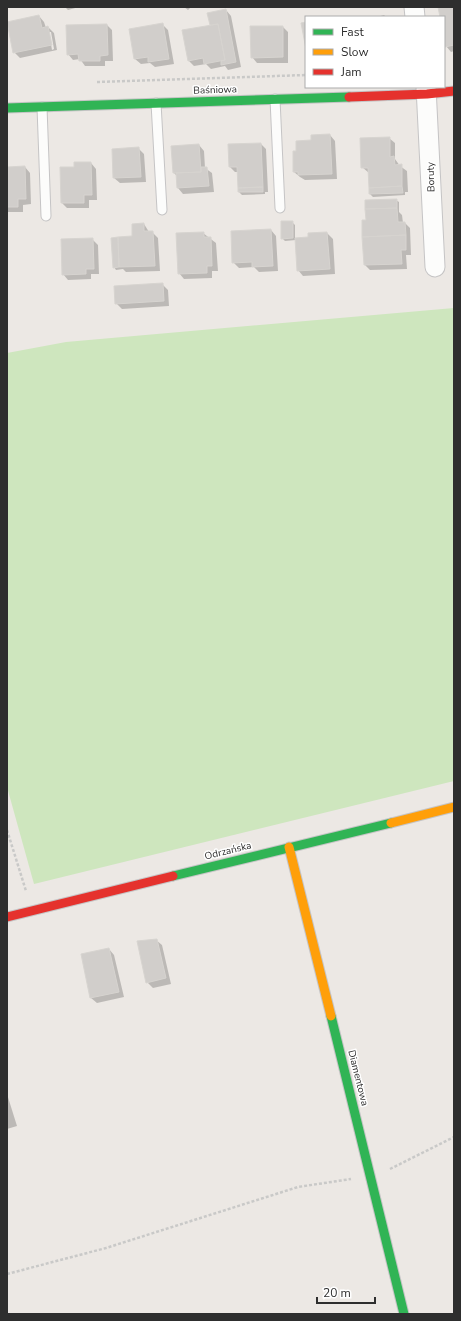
<svg xmlns="http://www.w3.org/2000/svg" width="461" height="1321" viewBox="0 0 461 1321" font-family="'Nunito Sans',sans-serif">
  <style>
    .green { fill: #cee6be }
    .shadow { fill: #0003; fill-rule: evenodd }
    .building { fill: #d1cecb; stroke: #d7d4d0 }
    .lines { fill: none; stroke-linecap: round; stroke-linejoin: round }
    .lane-casing { stroke: #c5c4c5; stroke-width: 11 }
    .street-casing { stroke: #c5c4c5; stroke-width: 21 }
    .fast-casing { stroke: #c5c4c5; stroke-width: 11 }
    .slow-casing { stroke: #c5c4c5; stroke-width: 11 }
    .jam-casing { stroke: #c5c4c5; stroke-width: 11 }
    .path { stroke: #c9c9c8; stroke-width: 2.5; stroke-dasharray: 3 2; stroke-linecap: butt }
    .lane { stroke: #fcfcfb; stroke-width: 9 }
    .street { stroke: #fcfcfb; stroke-width: 19 }
    .fast { stroke: #30b455; stroke-width: 9 }
    .slow { stroke: #ff9f0a; stroke-width: 9 }
    .jam { stroke: #e5322d; stroke-width: 9 }
    .labels { text-anchor: middle; dominant-baseline: central; stroke-width: 3; stroke-linejoin: round; paint-order: stroke }
    .street-label { font-size: 10px; fill: #2e2e2e; stroke: #fff }
  </style>
  <rect width="100%" height="100%" fill="#ece8e4"/>
  <path class="green" d="M454,308V781L34,884L7,787V353L66,342Z"/>
  <path class="shadow" d="M65,7H79L68,10Z
    M184,7H191L188,10Z
    M439,7H454V51L451,52L446,46L444,17H441Z
    M226,10L231,16L241,67L228,70L225,66L211,69L206,64L194,66L189,61L211,26L208,14Z
    M384,15L386,17H377Z
    M39,16L44,22L46,28L48,27L54,33L57,50L20,58L14,52ZM49,32H51L54,49L52,50Z
    M162,24L168,30L174,64L155,67L150,63L141,64L135,59L131,30Z
    M107,25L112,30L113,61H105V66H85L80,59L73,60L68,54Z
    M283,27L288,32V63H257L252,57Z
    M330,135L335,141L337,179L305,180L300,177L294,172L297,152L312,141Z
    M389,138L395,143V159L400,166L407,171L408,192H405V195L373,197L370,194L369,173L362,167Z
    M261,144L266,149L268,192H265V194L242,195L239,192L238,172H235L230,167Z
    M199,145L204,151L205,168L212,173L214,192L183,194L178,188L177,176L174,173Z
    M138,148L144,154L146,182L120,183L114,178Z
    M91,163L96,169L97,200H89V208H67L62,203L75,168Z
    M25,167L30,173L31,204L23,205V212H7V172Z
    M396,200L399,202V212L402,215L403,223H405L410,228L411,255H406L407,269L370,270L365,265L367,221Z
    M292,222L295,225V239L309,238L327,233L333,239L335,274L303,276L298,270L296,240L285,241L282,238Z
    M144,224L149,232H152L158,238L160,271L126,272L123,269L116,270L114,267Z
    M271,230L276,236L278,271L259,272L254,267L239,268L233,262Z
    M203,233L216,243L218,271H212V278L184,279L179,273Z
    M92,239L98,245L99,274H91V279L68,280L63,274Z
    M162,284L168,290L169,306L122,309L116,303Z
    M156,940L162,945L171,984L153,988L147,982Z
    M109,949L114,955L124,997L97,1003L91,998Z
    M7,1094L17,1126L7,1129Z"/>
  <path class="building" d="M438,7H454V45L445,47L444,17H440Z
    M226,9L236,62L221,65V61L225,60L218,24L210,25L207,13Z
    M39,15L42,28L48,26L52,45L13,53L7,22Z
    M306,22V49L301,23Z
    M163,23L169,59L148,62V57L134,59L129,29Z
    M107,24L108,55L100,56V61H79L78,54L67,55L66,25Z
    M218,24L225,60L204,64L203,58L188,61L182,30Z
    M250,26H283V57L251,58Z
    M330,134L332,174L298,175V172H293V151H296V141L311,140V135Z
    M390,137V157L394,156L395,165L402,164V186L369,188L368,168H361L360,138Z
    M261,143L263,187L238,188L237,167H229L228,144Z
    M199,144L201,172L173,173L171,146Z
    M139,147L141,177L113,178L112,149Z
    M74,162H91L92,195H84V203H61L60,167H74Z
    M25,166L26,199H18V207H7L8,167Z
    M201,167H207L209,186L177,188L176,173L201,172Z
    M402,186L403,193L369,194V188Z
    M263,187V192H238V188Z
    M397,199V208L365,209V200Z
    M397,208L398,222H405L406,235L362,237V220H366L365,209Z
    M281,221H293V238L281,239Z
    M144,223V231H153L155,266L119,267L118,237L132,236V224Z
    M271,229L273,266L252,267V262L232,263L231,231Z
    M204,232V237H211L212,266H207V273L178,274L176,233Z
    M327,232L330,269L297,271L295,238L308,237V233Z
    M406,235V250H401L402,264L364,265L362,237Z
    M118,237L119,267L113,268L111,238Z
    M93,238L94,269H86V274L62,275L61,239Z
    M163,283L164,301L115,304L114,286Z
    M157,939L166,978L146,983L137,941Z
    M109,948L119,992L90,998L81,954Z"/>
  <g class="lines">
    <g class="lane-casing">
      <path id="lane" d="M275,99L280,208
        M156,103L162,210
        M42,107L46,216"/>
    </g>
    <g class="street-casing">
      <path id="street" d="M414,7L415,17
        M426,87L435,267"/>
    </g>
    <g class="fast-casing">
      <path id="fast" d="M7,108L349,97
        M173,876L391,823
        M331,1016L404,1314"/>
    </g>
    <g class="slow-casing">
      <path id="slow" d="M391,823L454,807
        M289,847L331,1016"/>
    </g>
    <g class="jam-casing">
      <path id="jam" d="M349,97L427,94L454,91
        M7,917L173,876"/>
    </g>
    <path class="path" d="M97,82L306,75
      M7,830L26,891
      M390,1169L454,1137
      M7,1274L106,1248L298,1187L351,1179"/>
    <use href="#lane" class="lane"/>
    <use href="#street" class="street"/>
    <use href="#fast" class="fast"/>
    <use href="#slow" class="slow"/>
    <use href="#jam" class="jam"/>
  </g>
  <g class="labels">
    <g class="street-label">
      <text transform="translate(215 90) rotate(-2)">Baśniowa</text>
      <text transform="translate(431 177) rotate(-92)">Boruty</text>
      <text transform="translate(228 851) rotate(-14)">Odrzańska</text>
      <text transform="translate(358 1078) rotate(76)">Diamentowa</text>
    </g>
  </g>
  <rect width="461" height="1321" fill="none" stroke="#2e2e2e" stroke-width="16"/>
  <rect x="305" y="16" width="140" height="72" fill="#ffffff" stroke="#ababab"/>
  <rect x="313" y="29" width="20" height="6" fill="#30b455" stroke="#ababab"/>
  <text x="341" y="36" font-size="12" fill="#2e2e2e">Fast</text>
  <rect x="313" y="49" width="20" height="6" fill="#ff9f0a" stroke="#ababab"/>
  <text x="341" y="56" font-size="12" fill="#2e2e2e">Slow</text>
  <rect x="313" y="69" width="20" height="6" fill="#e5322d" stroke="#ababab"/>
  <text x="341" y="76" font-size="12" fill="#2e2e2e">Jam</text>
  <path d="M317 1297v6h58v-6" fill="none" stroke="#2e2e2e" stroke-width="2"/>
  <text x="323" y="1297" font-size="12" fill="#2e2e2e" stroke="#ffffff" stroke-width="3" paint-order="stroke">20 m</text>
</svg>
